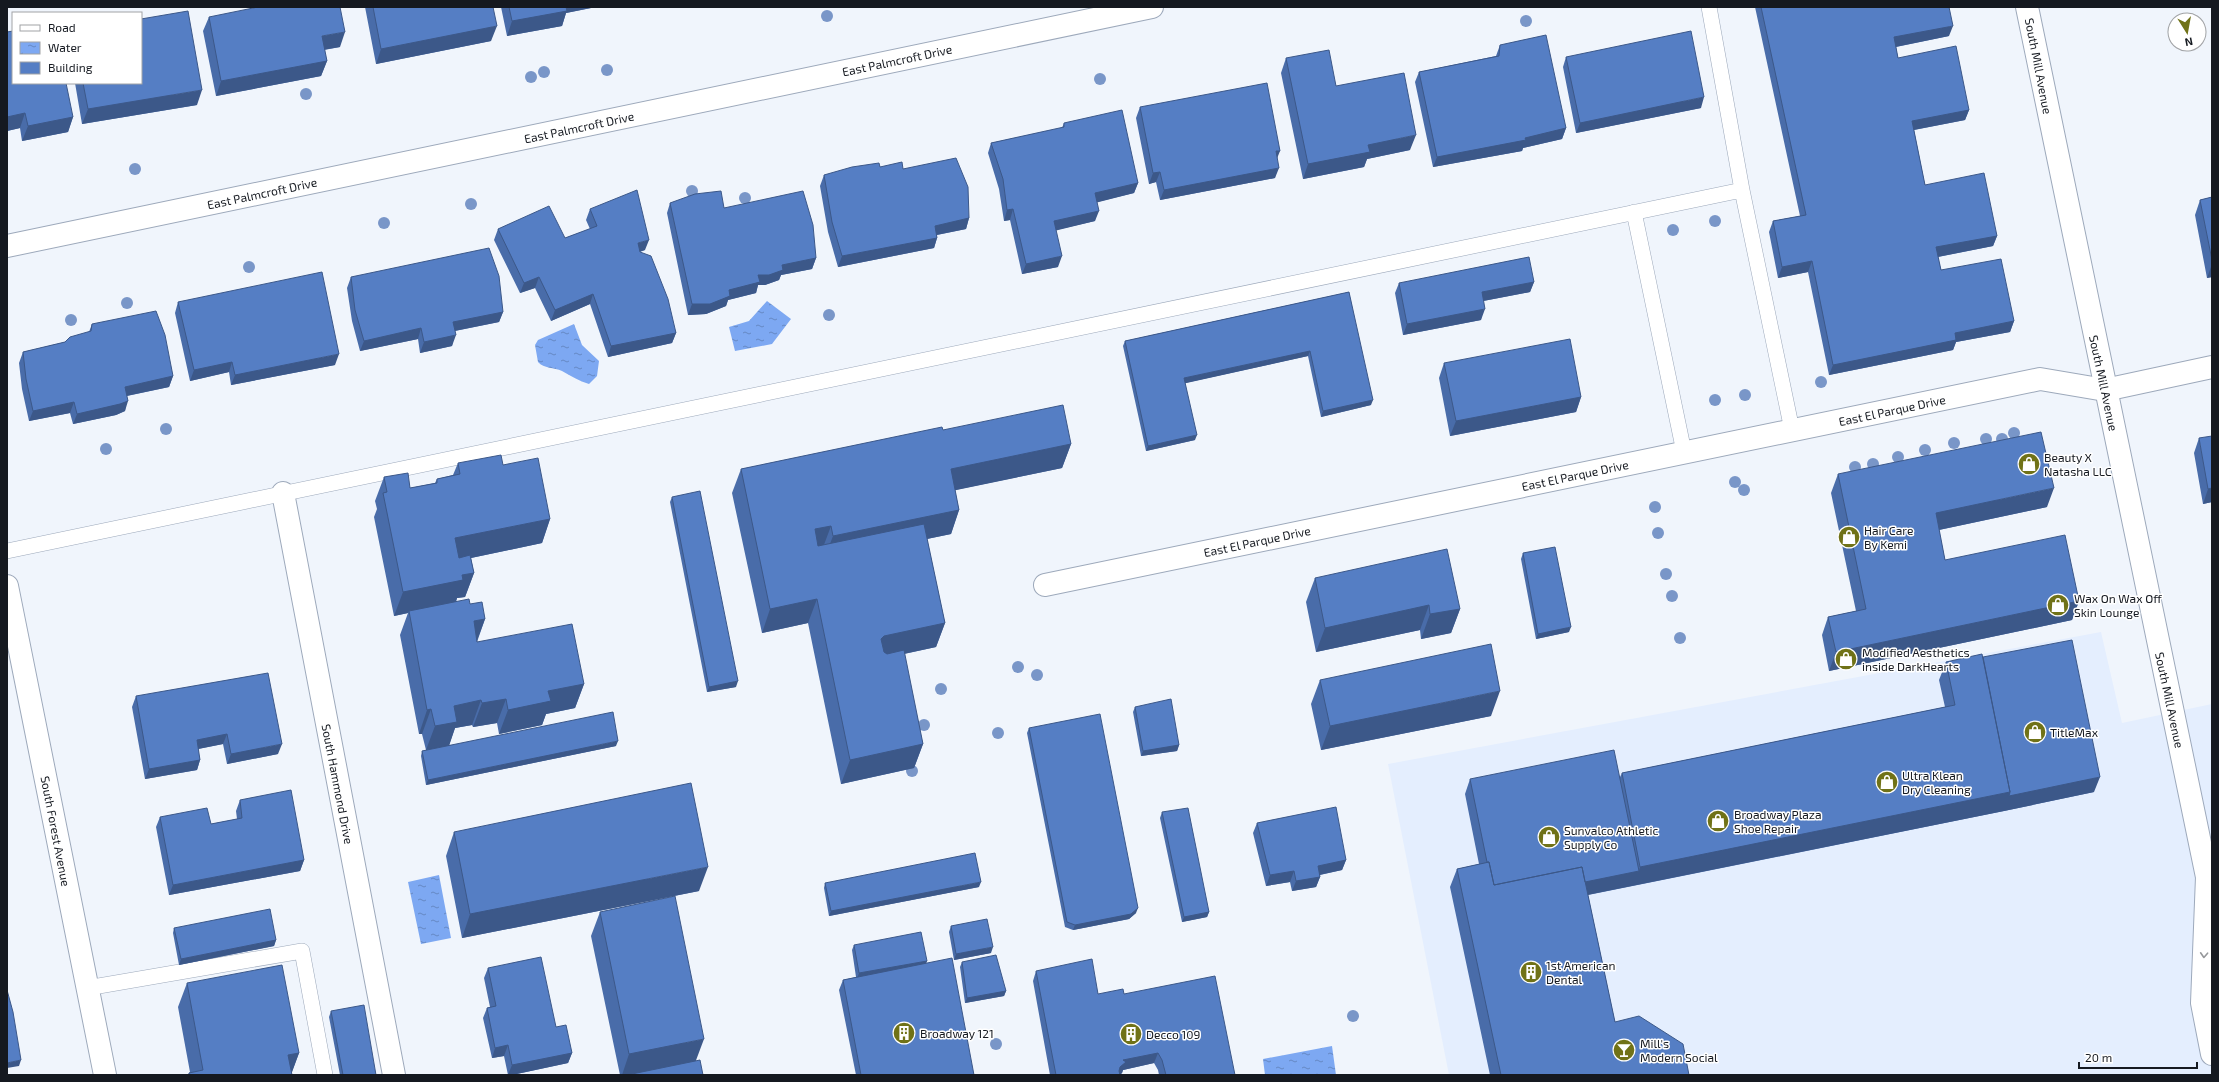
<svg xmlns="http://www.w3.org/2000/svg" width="2219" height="1082" viewBox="0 0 2219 1082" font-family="'Exo 2',sans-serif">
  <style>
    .built { fill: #e4eefe }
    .water { fill: url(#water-ripples) }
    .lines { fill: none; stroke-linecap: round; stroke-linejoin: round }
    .service-casing { stroke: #9da9bb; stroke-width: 16 }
    .minor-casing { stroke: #9da9bb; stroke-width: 24 }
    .secondary-casing { stroke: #9da9bb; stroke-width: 24 }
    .service { stroke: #fff; stroke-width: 15 }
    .minor { stroke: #fff; stroke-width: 22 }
    .secondary { stroke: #fff; stroke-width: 22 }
    .tree { fill: #7996c8 }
    .wall { fill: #496ca9 }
    .shaded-wall { fill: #3c5889 }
    .building { fill: #557ec4; stroke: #3c5889 }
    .oneway { stroke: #96989b }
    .labels { text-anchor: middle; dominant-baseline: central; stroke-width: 3; stroke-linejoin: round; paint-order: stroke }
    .street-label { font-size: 12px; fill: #151920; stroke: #fff }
    .poi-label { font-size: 12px; fill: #151920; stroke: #fff; text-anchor: start }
  </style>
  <defs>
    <pattern id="water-ripples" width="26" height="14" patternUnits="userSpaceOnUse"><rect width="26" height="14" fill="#7da8f2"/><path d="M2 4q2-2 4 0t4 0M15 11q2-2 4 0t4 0" fill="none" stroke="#6588c4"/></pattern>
  </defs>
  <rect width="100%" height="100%" fill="#f0f5fc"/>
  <path class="built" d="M2101,632L2122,723L2212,704V1075H1449L1388,764Z"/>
  <path class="water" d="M767,301L791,319L772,344L735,351L729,327L749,321Z
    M574,324L582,345L599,361L597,376L589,384C579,381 571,376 562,371C554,367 544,369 538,362L535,345L538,340Z
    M439,875L451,938L421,944L408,882Z
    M1332,1046L1336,1075H1265L1263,1059Z"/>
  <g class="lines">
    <g class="service-casing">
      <path id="service" d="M1742,190L1792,430
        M1634,212L1684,452
        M7,551L1742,190L1709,7
        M87,988L302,951L325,1075"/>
    </g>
    <g class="minor-casing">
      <path id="minor" d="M7,246L1152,7
        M283,493L394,1075
        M1045,585L2040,379L2105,390L2212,367
        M7,586L105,1075"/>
    </g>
    <g class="secondary-casing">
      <path id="secondary" d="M2027,7L2207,877L2202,1003L2212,1054"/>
    </g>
    <use href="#service" class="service"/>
    <use href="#minor" class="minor"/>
    <use href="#secondary" class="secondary"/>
  </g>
  <g class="tree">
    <circle cx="827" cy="16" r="6"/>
    <circle cx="1526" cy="21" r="6"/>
    <circle cx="607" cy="70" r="6"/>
    <circle cx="544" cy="72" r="6"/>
    <circle cx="531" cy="77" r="6"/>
    <circle cx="1100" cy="79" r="6"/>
    <circle cx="306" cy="94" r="6"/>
    <circle cx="135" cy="169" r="6"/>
    <circle cx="692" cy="191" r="6"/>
    <circle cx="745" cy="198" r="6"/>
    <circle cx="471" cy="204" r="6"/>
    <circle cx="1715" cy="221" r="6"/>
    <circle cx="384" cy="223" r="6"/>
    <circle cx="1673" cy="230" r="6"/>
    <circle cx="249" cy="267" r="6"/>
    <circle cx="127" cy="303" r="6"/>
    <circle cx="829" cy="315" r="6"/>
    <circle cx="71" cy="320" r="6"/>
    <circle cx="1821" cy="382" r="6"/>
    <circle cx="1745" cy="395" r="6"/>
    <circle cx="1715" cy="400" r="6"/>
    <circle cx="166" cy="429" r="6"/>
    <circle cx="2014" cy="433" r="6"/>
    <circle cx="1986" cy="439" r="6"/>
    <circle cx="2002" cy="439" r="6"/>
    <circle cx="1954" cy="443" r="6"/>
    <circle cx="106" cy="449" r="6"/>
    <circle cx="1925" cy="450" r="6"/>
    <circle cx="1898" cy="457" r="6"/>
    <circle cx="1873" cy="464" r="6"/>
    <circle cx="1855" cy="467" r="6"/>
    <circle cx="1735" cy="482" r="6"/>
    <circle cx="1744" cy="490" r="6"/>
    <circle cx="1655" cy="507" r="6"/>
    <circle cx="1658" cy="533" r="6"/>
    <circle cx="1666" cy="574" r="6"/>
    <circle cx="1672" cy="596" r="6"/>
    <circle cx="1680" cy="638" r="6"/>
    <circle cx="1018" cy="667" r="6"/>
    <circle cx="1037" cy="675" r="6"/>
    <circle cx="941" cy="689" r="6"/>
    <circle cx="924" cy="725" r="6"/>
    <circle cx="998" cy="733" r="6"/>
    <circle cx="912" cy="771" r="6"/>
    <circle cx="1353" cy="1016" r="6"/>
    <circle cx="996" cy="1044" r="6"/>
  </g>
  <path class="wall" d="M365,7H493L491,41L376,64Z
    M501,7H596L566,13L562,26L507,36Z
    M1755,7H1949V36L1896,47L1898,58L1969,110L1965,120L1914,130L1925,185L1997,236L1993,246L1938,257L1941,270L2014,321L2010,332L1956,342L1953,350L1829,375L1808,272L1778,278L1769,232L1773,221L1800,216Z
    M209,17L340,47L324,50L327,61L321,76L216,96L203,31Z
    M7,32L73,117L68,132L22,141L20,128L7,131Z
    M1500,45L1566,128L1562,139L1523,148L1522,151L1433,167L1415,82L1419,72L1496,56Z
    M1566,57L1701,108L1576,133L1563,67Z
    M1286,58L1336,86L1410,150L1367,159L1364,167L1303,179L1281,73Z
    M75,83H141L197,105L82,124Z
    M1140,107L1277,159L1275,178L1160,200L1156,182L1149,184L1136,118Z
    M1064,123L1138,183L1134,193L1097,202L1095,221L1056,230L1058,267L1022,274L1010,220L1004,221L999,189L988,153L991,143L1062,128Z
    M880,167L903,169L969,218L966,229L937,235V238L934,248L838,267L828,232L820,186L824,175Z
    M2212,197V277L2207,278L2195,215L2200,200Z
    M670,203L724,208L816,258L812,269L781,275L779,280L765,285H758L756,293L728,300L726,306L706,314L688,315L667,213Z
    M590,209L645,250L640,252L676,333L672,343L608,357L590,304L551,321L535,288L520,293L494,240L498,229L565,238L590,229L586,220Z
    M351,277L503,312L499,322L455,331L452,346L420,353L418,339L360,351L352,321L347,288Z
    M1534,282L1530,292L1483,301L1481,320L1403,335L1395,293L1399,283Z
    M1349,292L1371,405L1321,417L1308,356L1185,383L1195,440L1146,451L1123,346L1125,341Z
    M178,302L335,365L231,385L229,372L190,381L175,313Z
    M92,324L173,376L169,387L127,396L125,411L116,415L73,424L70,413L29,421L22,389L19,363L23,352L65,342L89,332Z
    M1444,363L1581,397L1576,412L1450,436L1439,378Z
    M943,430L1071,444L1062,468L955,490L959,510L951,534L927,539L945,623L936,647L904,654L923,744L914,768L841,784L808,623L762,633L732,493L741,469Z
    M2199,438L2212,502L2203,504L2194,453Z
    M458,463L503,465L550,519L542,543L471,558L474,573L465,597L457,598L456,602L470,604L485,619L477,642L584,684L575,708L546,714L542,725L499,734L497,723L473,727L472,725L455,728L449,745L616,746L426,785L421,756L422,751L426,750L422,734H419L400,635L408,613L394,616L374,517L377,509L375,501L384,477L410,488L435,483L437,479L453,475Z
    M1838,474L2047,507L1939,530L1945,560L2079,601L2072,620L1829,671L1822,635L1828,617L1856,611L1831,493Z
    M672,497L736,687L707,692L670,502Z
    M1523,553L1569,632L1536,639L1521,559Z
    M1315,578L1460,609L1451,633L1421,639L1420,630L1316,652L1306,602Z
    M1983,657L2094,792L2004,811L1588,895L1615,1022L1689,1075H1490L1450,887L1457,869L1479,864L1465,794L1470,779L1620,777L1622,773L1945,707L1939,680L1946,662Z
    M1320,680L1491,716L1321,750L1311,704Z
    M136,696L278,754L227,764L223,744L198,749L200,760L197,770L145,779L132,707Z
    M1135,707L1179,745L1177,751L1141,756L1133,712Z
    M1029,728L1136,913L1129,919L1073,930L1065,927L1027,733Z
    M240,800L304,860L300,871L169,895L156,827L160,817L211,824L237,819L236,811Z
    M1162,812L1209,912L1207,917L1182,922L1160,818Z
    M1257,823L1346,860L1342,870L1320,875V877L1316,887L1292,891L1290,882L1266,886L1253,833Z
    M454,832L699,891L462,938L446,856Z
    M825,883L979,887L829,916L824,888Z
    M600,912L696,1061L703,1075H620L591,936Z
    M951,926L991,953L954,960L949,932Z
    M174,928L276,940L274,946L179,965L173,933Z
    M854,945L927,961L926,963L974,1075H856L839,990L843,980L856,977L852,950Z
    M962,962L1006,991L1004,996L965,1003L960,967Z
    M488,968L556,1027L572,1053L568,1063L512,1075H508L504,1056L492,1058L483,1018L487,1008L490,1007L484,978Z
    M1036,971L1098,994L1235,1075H1159L1158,1070L1154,1063L1123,1070L1122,1073L1120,1075H1050L1033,981Z
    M187,983L299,1053L291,1074L292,1075H188L189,1073L190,1072L178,1007Z
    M331,1011L376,1075H340L329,1017Z"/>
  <path class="shaded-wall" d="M562,7H596L566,13L562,26L507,36L512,21Z
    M497,26L491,41L376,64L381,49Z
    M1953,26L1949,36L1890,48L1894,37Z
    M345,32L340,47L316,51L322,36Z
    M327,61L321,76L216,96L221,81Z
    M202,90L197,105L82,124L88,109Z
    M1704,97L1701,108L1576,133L1580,123Z
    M1969,110L1965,120L1908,131L1912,121Z
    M25,113L20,128L7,131V117Z
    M73,117L68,132L22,141L28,126Z
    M1566,128L1562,139L1523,148L1522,151L1433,167L1437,157Z
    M1416,135L1410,150L1367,159L1364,167L1303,179L1308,164L1368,145Z
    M1276,151H1280L1276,161Z
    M1279,168L1275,178L1160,200L1164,190Z
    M1160,172L1156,182L1149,184L1153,173Z
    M1138,183L1134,193L1091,204L1095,193Z
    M1013,209L1010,220L1004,221L1007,210Z
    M1099,211L1095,221L1050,232L1054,221Z
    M969,218L966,229L931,236L935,226Z
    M1997,236L1993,246L1932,258L1936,247Z
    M937,238L934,248L838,267L842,256Z
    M649,240L645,250L634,253L638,243Z
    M1062,256L1058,267L1022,274L1026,264Z
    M816,258L812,269L781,275L779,280L765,285H758L756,293L728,300L726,306L706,314L688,315L692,304L729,290L758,275L782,265Z
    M1812,261L1808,272L1778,278L1782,267Z
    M2212,264V277L2207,278Z
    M539,277L535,288L520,293L524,283Z
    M1534,282L1530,292L1478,302L1482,292Z
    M593,294L590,304L551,321L555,310Z
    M1485,309L1481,320L1403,335L1407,324Z
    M503,312L499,322L449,332L453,322Z
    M2014,321L2010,332L1956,342L1953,350L1829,375L1833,365L1955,333Z
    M421,328L418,339L360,351L364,341Z
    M676,333L672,343L608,357L611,346Z
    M456,335L452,346L420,353L424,342Z
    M1310,351L1308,356L1182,384L1184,378Z
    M339,354L335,365L231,385L235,375Z
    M232,362L229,372L190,381L194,370Z
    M173,376L169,387L121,397L125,387Z
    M1581,397L1576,412L1450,436L1456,421Z
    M1373,400L1371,405L1321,417L1323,411Z
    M128,401L125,411L116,415L73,424L77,414Z
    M74,402L70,413L29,421L33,411Z
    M1197,435L1195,440L1146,451L1148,446Z
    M1071,444L1062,468L942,493L951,469Z
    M2054,488L2047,507L1929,532L1936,513Z
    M2212,488V502L2203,504L2208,489Z
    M959,510L951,534L824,560L833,536Z
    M550,519L542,543L447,563L455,538Z
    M831,526L822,550L806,553L815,529Z
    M474,573L465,597L457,598L455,604L409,611L408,613L394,616L403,592L462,575Z
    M817,599L808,623L762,633L770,609Z
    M2079,601L2072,620L1829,671L1836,652Z
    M1429,605L1420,630L1316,652L1325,628Z
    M1460,609L1451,633L1421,639L1430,614Z
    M485,619L476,643L474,621Z
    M945,623L936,647L875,660L881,639L884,636Z
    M1571,627L1569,632L1536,639L1538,634Z
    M738,681L736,687L707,692L709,687Z
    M584,684L575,708L546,714L542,725L499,734L508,710L548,691Z
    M1500,691L1491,716L1321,750L1330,726Z
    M506,699L497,723L473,727L482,703Z
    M481,700L472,725L455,728L449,746L426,750L435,726L454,706Z
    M431,709L422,734H419L427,710Z
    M227,734L223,744L193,750L197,740Z
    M618,741L616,746L426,785L428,780Z
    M282,744L278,754L227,764L231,754Z
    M923,744L914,768L841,784L850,760Z
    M1179,745L1177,751L1141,756L1143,751Z
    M200,760L197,770L145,779L149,769Z
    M2100,777L2094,792L2004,811L1577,897L1583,882L1639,871L1640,867L2010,792Z
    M304,860L300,871L169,895L173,885Z
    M1346,860L1342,870L1314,876L1318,866Z
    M708,867L699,891L462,938L470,914Z
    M1294,871L1290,882L1266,886L1270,875Z
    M1320,877L1316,887L1292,891L1296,881Z
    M981,882L979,887L829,916L831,911Z
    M1138,908L1136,913L1129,919L1073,930L1075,925Z
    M1209,912L1207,917L1182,922L1184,917Z
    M276,940L274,946L179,965L181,959Z
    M993,947L991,953L954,960L956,954Z
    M927,961L925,966L857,979L859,973Z
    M1006,991L1004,996L965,1003L967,998Z
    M704,1039L695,1063L638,1075H622L629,1054Z
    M508,1045L504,1056L492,1058L495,1048Z
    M299,1053L291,1075L288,1055Z
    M572,1053L568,1063L512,1075H508L512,1065Z
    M1158,1053L1154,1063L1123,1070L1122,1073L1119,1075H1117L1123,1060Z
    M21,1060L19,1066L7,1068V1063Z"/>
  <path class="building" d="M258,7H340L345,32L322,36L327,61L221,81L209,17Z
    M373,7H493L497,26L381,49Z
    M509,7H566L567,11L512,21Z
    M1761,7H1949L1953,26L1894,37L1898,58L1956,46L1969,110L1912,121L1925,185L1984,173L1997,236L1936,247L1941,270L2001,259L2014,321L1955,333L1956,340L1833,365L1812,261L1782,267L1773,221L1806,215Z
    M188,11L202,90L88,109L83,83H141V19Z
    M13,31V83H66L73,117L28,126L25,113L7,117V32Z
    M1691,31L1704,97L1580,123L1566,57Z
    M1546,35L1566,128L1525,138L1526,140L1437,157L1419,72L1499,56L1500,45Z
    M1329,50L1336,86L1404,73L1416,135L1368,145L1370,152L1308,164L1286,58Z
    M1267,83L1280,151H1276L1279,168L1164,190L1160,172L1153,173L1140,107Z
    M1122,110L1138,183L1095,193L1099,211L1054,221L1062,256L1026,264L1013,209L1007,210L1003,179L991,143L1064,127V123Z
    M956,158L968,187L969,218L935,226L937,238L842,256L832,222L824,175L852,167L879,163L880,167L902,162L903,169Z
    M637,190L649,240L638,243L640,252L651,256L668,299L676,333L611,346L593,294L555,310L539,277L524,283L498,229L549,206L565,238L597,226L590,209Z
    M721,191L724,208L803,191L813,225L816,258L782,265L783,270L769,275H758L760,282L729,290L730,296L710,304H692L670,203L695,194Z
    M2212,197V260L2200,200Z
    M489,248L499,276L503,312L453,322L456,335L424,342L421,328L364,341L355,310L351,277Z
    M1529,257L1534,282L1482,292L1485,309L1407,324L1399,283Z
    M322,272L339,354L235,375L232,362L194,370L178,302Z
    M1349,292L1373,400L1323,411L1310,351L1184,378L1197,435L1148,446L1125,341Z
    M156,311L165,335L173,376L125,387L128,401L120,404L77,414L74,402L33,411L26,379L23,352L65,342L70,337L91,331L92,324Z
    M1570,339L1581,397L1456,421L1444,363Z
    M1063,405L1071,444L951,469L959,510L833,536L831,526L815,529L818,546L924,524L945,623L884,636L881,639L884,652L887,654L904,650L923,744L850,760L817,599L770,609L741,469L942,427L943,430Z
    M2041,432L2054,488L1936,513L1945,560L2065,535L2079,601L1836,652L1828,617L1866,609L1838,474Z
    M2212,436V488L2208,489L2199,438Z
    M501,455L503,465L538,458L550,519L455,538L459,558L470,555L474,573L462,575L463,580L403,592L383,493L387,492L384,477L408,473L410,488L437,483V479L460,474L458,463Z
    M700,491L738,681L709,687L672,497Z
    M1555,547L1571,627L1538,634L1523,553Z
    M1447,549L1460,609L1430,614L1429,605L1325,628L1315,578Z
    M469,599L470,604L482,602L485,619L474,621L477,642L572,624L584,684L548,691L551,701L508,710L506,699L482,703L481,700L454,706L457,722L435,726L431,709L427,710L409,611Z
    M2072,640L2100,777L2009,796L2010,792L1983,657Z
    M1491,644L1500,691L1330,726L1320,680Z
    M1982,654L2010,792L1640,867L1622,773L1955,705L1946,662Z
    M268,673L282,744L231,754L227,734L197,740L200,760L149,769L136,696Z
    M1171,699L1179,745L1143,751L1135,707Z
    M613,712L618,741L428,780L422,751Z
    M1100,714L1138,908L1131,914L1075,925L1067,922L1029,728Z
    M1614,750L1639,871L1585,882L1582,867L1494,885L1489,862H1487L1470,779Z
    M691,783L708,867L470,914L454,832Z
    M291,790L304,860L173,885L160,817L207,808L211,824L242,818L240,800Z
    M1336,807L1346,860L1318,866L1320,877L1296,881L1294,871L1270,875L1257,823Z
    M1188,808L1209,912L1184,917L1162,812Z
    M975,853L981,882L831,911L825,883Z
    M1489,862L1494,885L1582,867L1615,1022L1639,1016L1683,1044L1689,1075H1501L1457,869Z
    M675,896L704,1039L629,1054L600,912Z
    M270,909L276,940L181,959L174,928Z
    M987,919L993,947L956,954L951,926Z
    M921,932L927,961L859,973L854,945Z
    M996,955L1006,991L967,998L962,962Z
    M541,957L556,1027L566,1025L572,1053L512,1065L508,1045L495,1048L487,1008L496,1006L488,968Z
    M952,958L974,1075H861L843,980Z
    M1092,959L1098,994L1123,989L1124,994L1215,976L1235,1075H1166L1162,1060L1158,1053L1123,1060L1126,1062L1120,1067L1119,1071L1120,1075H1056L1036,971Z
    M282,965L299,1053L288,1055L292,1075H189V1073L203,1070L187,983Z
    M7,990L13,1012L21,1060L7,1063Z
    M364,1005L376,1075H343L331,1011Z
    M700,1060L703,1075H627Z"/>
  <defs><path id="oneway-chevron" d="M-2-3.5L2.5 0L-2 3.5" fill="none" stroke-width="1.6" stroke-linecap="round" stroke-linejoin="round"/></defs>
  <use class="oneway" href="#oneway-chevron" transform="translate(2204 955) rotate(93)"/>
  <defs>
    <g id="shop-disc" transform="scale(1.15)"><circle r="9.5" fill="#707217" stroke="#fff"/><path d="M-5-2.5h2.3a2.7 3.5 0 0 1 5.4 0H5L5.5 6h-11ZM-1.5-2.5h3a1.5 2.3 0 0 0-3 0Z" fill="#fff"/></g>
    <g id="building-disc" transform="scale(1.15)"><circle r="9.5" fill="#707217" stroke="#fff"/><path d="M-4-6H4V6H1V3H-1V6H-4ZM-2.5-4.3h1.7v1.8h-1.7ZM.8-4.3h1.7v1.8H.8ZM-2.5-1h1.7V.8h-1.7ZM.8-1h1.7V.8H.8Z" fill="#fff"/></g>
    <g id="bar-disc" transform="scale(1.15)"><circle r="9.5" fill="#707217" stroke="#fff"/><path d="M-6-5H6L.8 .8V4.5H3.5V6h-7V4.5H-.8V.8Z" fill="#fff"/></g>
  </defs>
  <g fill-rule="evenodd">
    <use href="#shop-disc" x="2029" y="464"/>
    <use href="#shop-disc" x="1849" y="537"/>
    <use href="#shop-disc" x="2058" y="605"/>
    <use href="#shop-disc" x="1846" y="659"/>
    <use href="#shop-disc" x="2035" y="732"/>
    <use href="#shop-disc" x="1887" y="782"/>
    <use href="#shop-disc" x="1718" y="821"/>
    <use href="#shop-disc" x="1549" y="837"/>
    <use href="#building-disc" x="1531" y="972"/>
    <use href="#building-disc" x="904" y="1033"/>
    <use href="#building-disc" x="1131" y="1034"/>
    <use href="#bar-disc" x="1624" y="1050"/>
  </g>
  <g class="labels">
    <g class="street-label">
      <text transform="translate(897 60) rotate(-12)">East Palmcroft Drive</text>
      <text transform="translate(2039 66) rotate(79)">South Mill Avenue</text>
      <text transform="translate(579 127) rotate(-12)">East Palmcroft Drive</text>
      <text transform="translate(262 193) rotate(-12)">East Palmcroft Drive</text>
      <text transform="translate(2104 383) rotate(78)">South Mill Avenue</text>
      <text transform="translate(1892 410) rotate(-12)">East El Parque Drive</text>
      <text transform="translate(1575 475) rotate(-12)">East El Parque Drive</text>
      <text transform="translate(1257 541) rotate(-12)">East El Parque Drive</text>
      <text transform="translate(2170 700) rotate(78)">South Mill Avenue</text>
      <text transform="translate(338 784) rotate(79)">South Hammond Drive</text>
      <text transform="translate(56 831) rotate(79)">South Forest Avenue</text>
    </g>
    <g class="poi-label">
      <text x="2044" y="457">Beauty X<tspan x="2044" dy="14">Natasha LLC</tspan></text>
      <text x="1864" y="530">Hair Care<tspan x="1864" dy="14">By Kemi</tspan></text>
      <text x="2074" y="598">Wax On Wax Off<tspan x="2074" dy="14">Skin Lounge</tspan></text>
      <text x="1862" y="652">Modified Aesthetics<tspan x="1862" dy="14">inside DarkHearts</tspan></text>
      <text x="2050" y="732">TitleMax</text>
      <text x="1902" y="775">Ultra Klean<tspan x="1902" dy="14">Dry Cleaning</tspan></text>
      <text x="1734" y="814">Broadway Plaza<tspan x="1734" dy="14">Shoe Repair</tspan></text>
      <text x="1564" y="830">Sunvalco Athletic<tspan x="1564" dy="14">Supply Co</tspan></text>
      <text x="1546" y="965">1st American<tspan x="1546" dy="14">Dental</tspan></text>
      <text x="920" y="1033">Broadway 121</text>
      <text x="1146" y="1034">Decco 109</text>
      <text x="1640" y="1043">Mill's<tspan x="1640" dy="14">Modern Social</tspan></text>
    </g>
  </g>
  <rect width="2219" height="1082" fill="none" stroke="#151920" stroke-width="16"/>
  <rect x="12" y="12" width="130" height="72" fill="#ffffff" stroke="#a1a3a6"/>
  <rect x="20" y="25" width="20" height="6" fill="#ffffff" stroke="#a1a3a6"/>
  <text x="48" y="32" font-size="12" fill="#151920">Road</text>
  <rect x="20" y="42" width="20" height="12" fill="url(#water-ripples)" stroke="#a1a3a6"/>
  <text x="48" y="52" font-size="12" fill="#151920">Water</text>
  <rect x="20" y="62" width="20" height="12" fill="#557ec4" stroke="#a1a3a6"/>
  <text x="48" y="72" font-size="12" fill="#151920">Building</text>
  <g transform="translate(2187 32) rotate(169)"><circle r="19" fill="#ffffff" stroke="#a1a3a6"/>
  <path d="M0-3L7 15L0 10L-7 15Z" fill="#707217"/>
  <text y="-6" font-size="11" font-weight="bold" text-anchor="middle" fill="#151920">N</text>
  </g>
  <path d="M2079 1062v6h118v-6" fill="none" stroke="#151920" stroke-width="2"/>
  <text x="2085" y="1062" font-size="12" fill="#151920" stroke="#ffffff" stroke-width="3" paint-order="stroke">20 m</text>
</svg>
